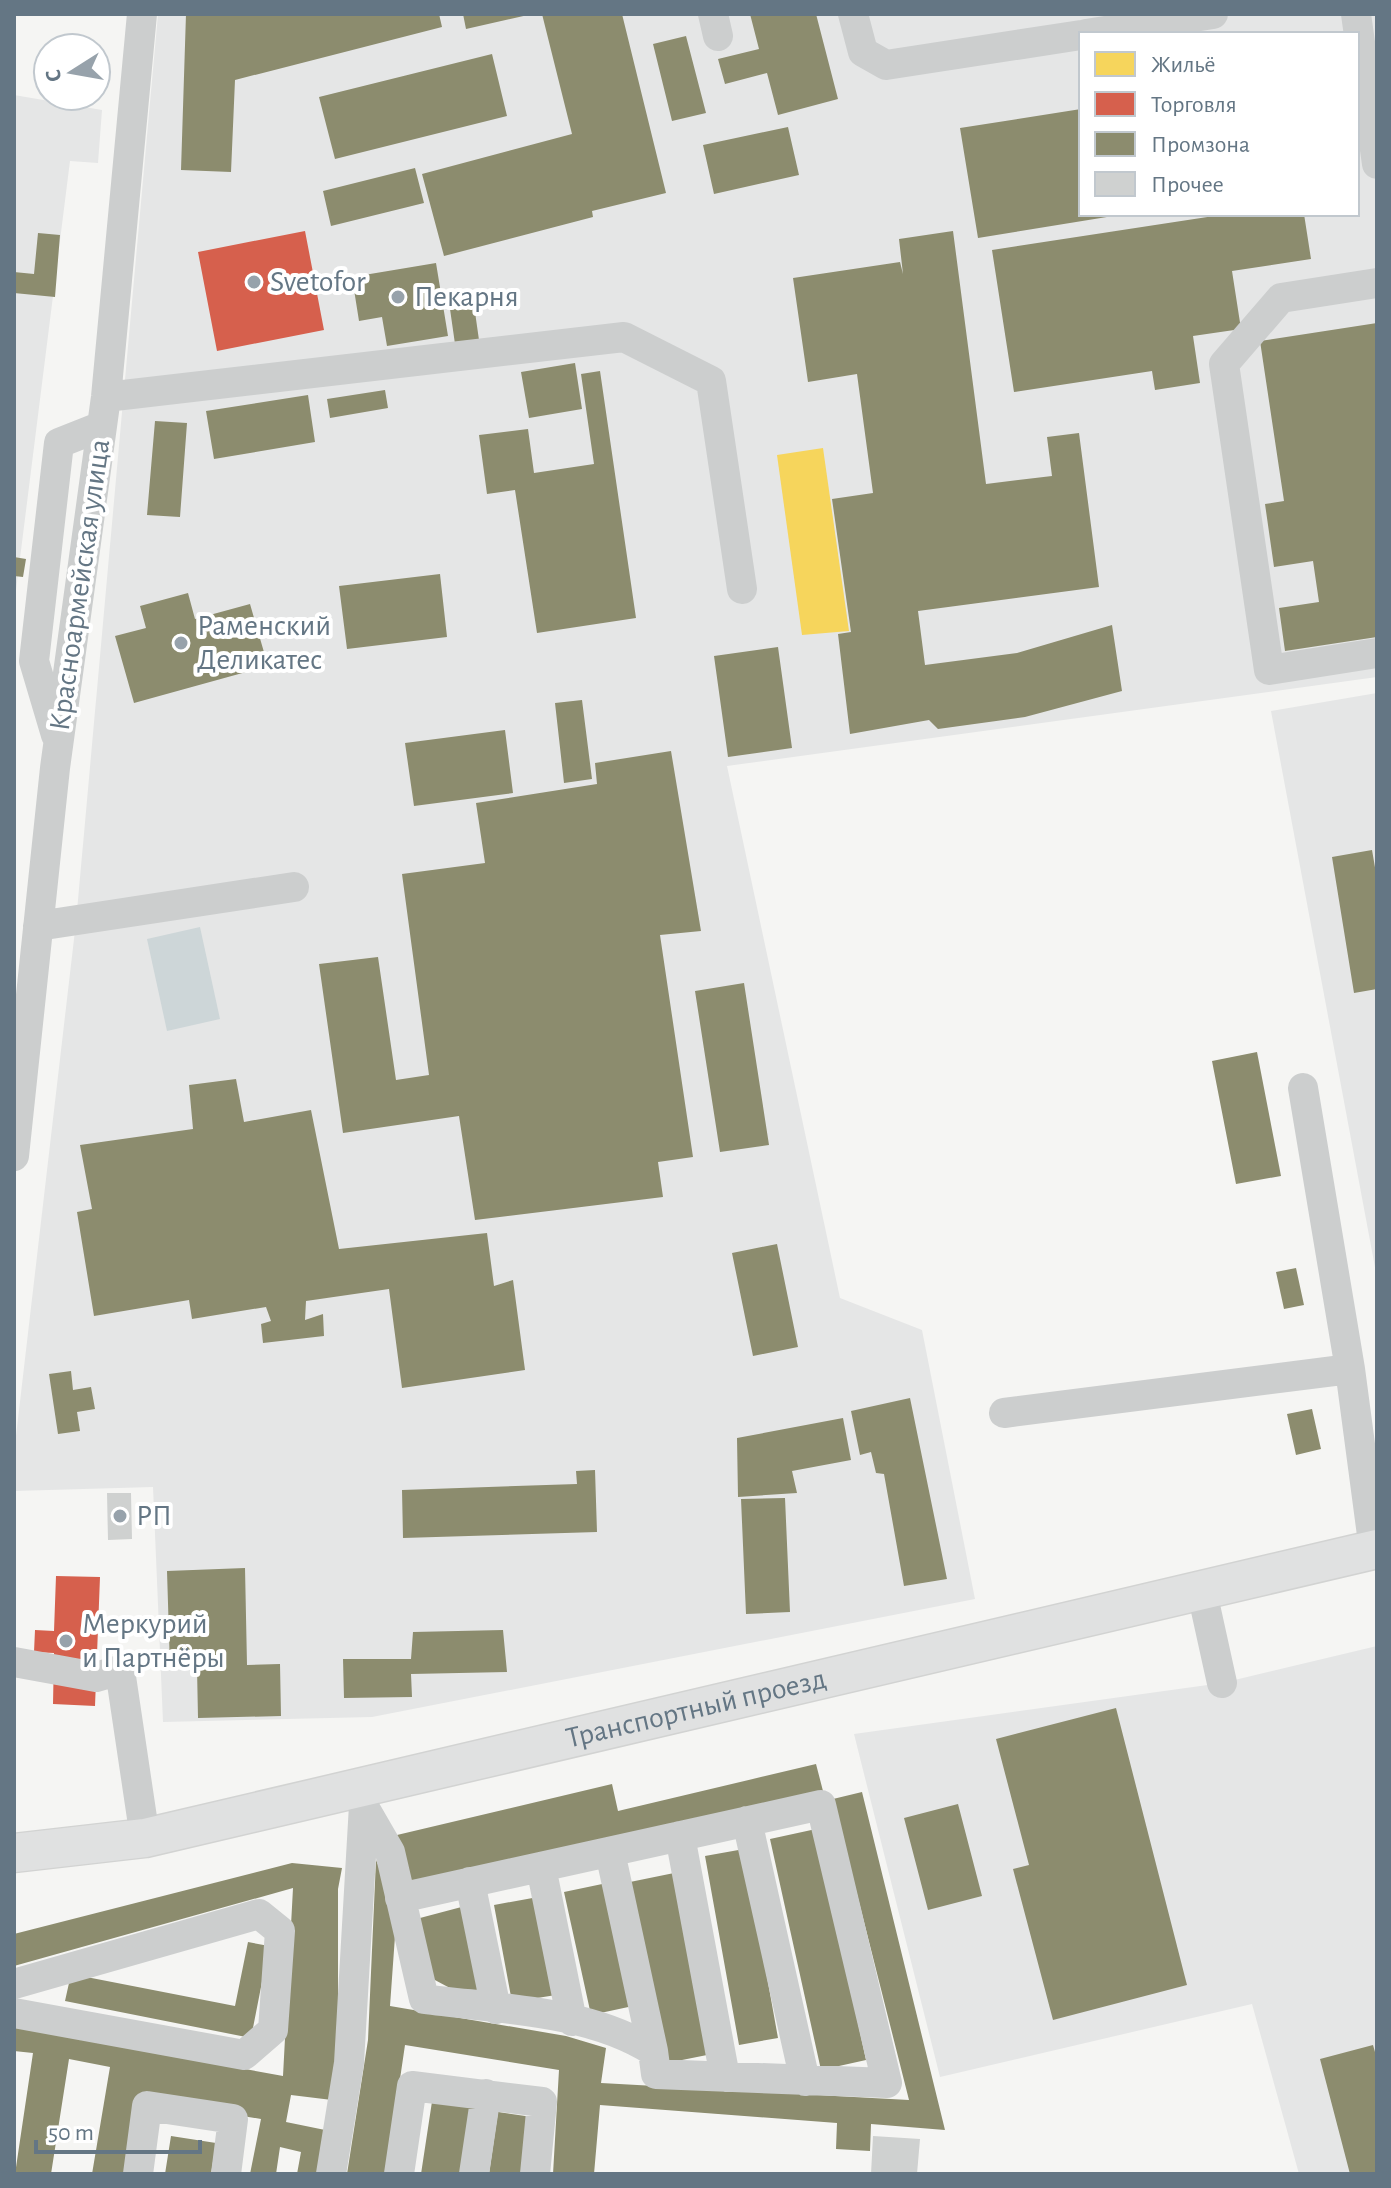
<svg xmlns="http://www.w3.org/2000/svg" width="1391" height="2188" viewBox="0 0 1391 2188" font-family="'Alegreya Sans',sans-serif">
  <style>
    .built { fill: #e5e6e6; fill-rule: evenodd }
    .water { fill: #cdd6d8 }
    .homes { fill: #f6d55c }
    .shops { fill: #d6604d }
    .industry { fill: #8c8c6e }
    .building { fill: #cfd1d0 }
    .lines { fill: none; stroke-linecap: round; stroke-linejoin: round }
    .major-casing { stroke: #d2d3d2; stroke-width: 41 }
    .minor { stroke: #cccece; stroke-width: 30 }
    .major { stroke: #e0e1e1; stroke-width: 38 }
    .poi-dot { fill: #97a2ab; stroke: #fff; stroke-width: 3 }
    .labels { text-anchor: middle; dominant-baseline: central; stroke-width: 8; stroke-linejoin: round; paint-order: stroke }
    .poi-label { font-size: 30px; fill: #647684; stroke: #fff; text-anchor: start }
    .street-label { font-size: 30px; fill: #647684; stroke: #fff }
  </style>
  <rect width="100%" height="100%" fill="#f5f5f3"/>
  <path class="built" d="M158,14H1377V677L727,766L840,1298L922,1330L975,1599L372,1717L163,1722L153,1487L14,1491V1453L76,922ZM1081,34H1357V214H1081Z
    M14,95L102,110L98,163L70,161L14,606Z
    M1377,693V1278L1271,711Z
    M1377,1646V2174H1299L1252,2004L940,2077L854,1734L1222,1683Z"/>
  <path class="water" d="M200,927L220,1019L167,1031L147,939Z"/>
  <path class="homes" d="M823,448L849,631L802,635L777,455Z"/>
  <path class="shops" d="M305,231L324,330L217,351L198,252Z
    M56,1576L100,1577L95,1706L53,1704L54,1653L34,1652L35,1630L54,1631Z"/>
  <path class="industry" d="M186,14H439L442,27L235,80L231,172L181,170Z
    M463,14H528V15L466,29Z
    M542,14H622L666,193L592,211L593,217L444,256L422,174L572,134Z
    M750,14H816L838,99L778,115L767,73L725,84L718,59L759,49Z
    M686,36L706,113L672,121L653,44Z
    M492,54L507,116L335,159L319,97Z
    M1081,109V214L1113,216L978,238L960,128Z
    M788,127L799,175L714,194L703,145Z
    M415,168L424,203L331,226L323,191Z
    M1227,214H1304L1311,259L1232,271L1241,329L1193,336L1200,383L1155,390L1152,371L1014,392L992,250Z
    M953,231L986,484L1052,476L1047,437L1079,433L1099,587L918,611L925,665L1017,653L1112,625L1122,691L1025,717L938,729L929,720L850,734L838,634L851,632L832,499L873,493L857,374L808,382L793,278L900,262L903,274L899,239Z
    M38,233L60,235L55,297L14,293V272L34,274Z
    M436,263L448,336L387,346L382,317L359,321L352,277Z
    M473,298L479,340L455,344L449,302Z
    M1377,323V637L1285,651L1279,608L1319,602L1313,561L1274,567L1265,504L1284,501L1260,341Z
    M575,363L582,409L529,418L521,372Z
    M600,371L636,618L537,633L515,490L487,494L479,435L528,429L534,473L594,464L581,374Z
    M385,390L388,408L330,418L327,399Z
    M308,395L315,442L214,459L206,411Z
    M155,421L187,423L180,517L147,515Z
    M14,557L26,559L23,577L14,576Z
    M440,574L447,637L347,649L339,586Z
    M188,593L195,619L250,604L268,666L134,703L115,636L146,628L140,606Z
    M778,647L792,748L728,757L714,656Z
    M582,700L592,779L564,783L555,703Z
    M505,730L513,793L414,806L405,743Z
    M671,751L701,931L660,935L693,1157L658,1162L663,1197L475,1220L459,1116L343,1133L319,964L378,957L396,1080L429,1075L402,874L485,863L476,803L597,784L595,763Z
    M1372,850L1377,879V989L1354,993L1332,857Z
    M744,983L769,1145L720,1152L695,991Z
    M1257,1052L1281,1176L1236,1184L1212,1061Z
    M236,1079L244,1122L311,1110L339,1249L487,1233L494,1286L513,1280L525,1370L402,1388L389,1289L306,1301L305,1320L323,1314L324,1336L263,1343L261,1324L271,1321L266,1307L192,1319L189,1300L94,1316L77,1212L92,1209L80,1145L193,1129L189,1085Z
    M777,1244L798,1347L753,1356L732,1253Z
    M1296,1268L1304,1305L1284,1309L1276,1272Z
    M71,1371L73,1390L91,1387L95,1409L77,1412L80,1431L58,1434L49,1374Z
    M910,1398L947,1579L904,1586L884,1474L876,1473L871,1452L860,1455L851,1411Z
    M1312,1409L1321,1449L1296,1455L1287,1414Z
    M843,1418L851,1460L792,1471L797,1493L738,1497L737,1438Z
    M595,1470L597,1532L403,1538L402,1490L577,1484L576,1471Z
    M785,1498L790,1612L746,1614L741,1499Z
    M245,1568L247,1665L280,1664L281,1716L198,1718L197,1668H170L167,1571Z
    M503,1630L507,1672L411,1674L412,1697L344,1698L343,1659H411L413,1632Z
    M1116,1708L1187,1985L1053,2020L1013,1869L1029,1865L996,1739Z
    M816,1764L823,1791L409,1890L397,1835L612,1784L618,1811Z
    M862,1792L945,2130L871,2124L870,2151L836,2149L837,2123L600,2105L594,2174H553L559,2070L405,2045L386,2174H347L368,2040L376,1860L397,1908L390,2006L566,2036L606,2048L601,2083L909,2100L833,1799Z
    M958,1804L982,1896L928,1910L904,1818Z
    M816,1829L866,2060L821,2070L770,1839Z
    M744,1849L778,2038L739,2045L705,1856Z
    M292,1863L342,1868L338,1889V2077L332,2100L291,2095L286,2122L330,2131L322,2174H297L301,2152L280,2147L276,2174H250L261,2119L171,2104L125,2174H92L110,2067L69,2059L51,2174H15L33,2053L14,2051V2027L283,2076L293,1888L14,1966V1934Z
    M679,1872L717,2053L667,2063L630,1882Z
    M607,1883L633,2006L591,2015L564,1892Z
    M538,1897L556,1995L512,2002L494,1905Z
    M469,1905L488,1990L463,1995L433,1979L420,1918Z
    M248,1942L269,1946L251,2038L65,2001L71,1974L235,2006Z
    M1373,2045L1377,2059V2174H1350L1320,2059Z
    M433,2095L476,2102L465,2174H421Z
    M498,2112L539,2118L531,2174H489Z
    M171,2136L216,2143L211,2174H165Z"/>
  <path class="building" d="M107,1493H131L132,1539L108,1540Z
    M873,2136L920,2139L917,2174H871Z"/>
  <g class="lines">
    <g class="major-casing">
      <g id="major">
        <path id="s1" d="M14,1853L145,1838L1377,1549"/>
      </g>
    </g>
    <path class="minor" d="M713,14L718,36
      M853,14L863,52L886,65L1081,35
      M1356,14L1377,164
      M1086,34L1213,14
      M1377,283L1281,298L1224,364L1269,670L1377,653
      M106,397L624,337L711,381L742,589
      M56,735L34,661L59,443L102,426
      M38,926L294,887
      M1303,1088L1350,1369L1374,1550
      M14,1156L55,768L106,397L142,14
      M1004,1413L1350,1369
      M1202,1592L1222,1683
      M14,1662L96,1677L120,1670L145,1838
      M364,1807L390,1852L424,1999C499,2009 589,2010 653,2051L656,2074L887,2083L821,1805L400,1898
      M747,1821L805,2081
      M680,1836L725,2077
      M610,1852L653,2051
      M541,1867L572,2021
      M470,1882L496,2009
      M14,1984L259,1914L280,1931L273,2030L244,2055L14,2013
      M138,2174L147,2106L233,2119L226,2174
      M331,2174L349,2063L364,1805
      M399,2174L412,2086L542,2102L535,2174
      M474,2174L486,2094"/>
    <use href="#major" class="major"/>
  </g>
  <g class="poi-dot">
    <circle cx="254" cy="282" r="8"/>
    <circle cx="398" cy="297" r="8"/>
    <circle cx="181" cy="643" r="8"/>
    <circle cx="120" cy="1516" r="8"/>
    <circle cx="66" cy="1641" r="8"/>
  </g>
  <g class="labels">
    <g class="poi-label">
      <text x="270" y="282">Svetofor</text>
      <text x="414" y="297">Пекарня</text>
      <text x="197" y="626">Раменский<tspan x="197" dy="34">Деликатес</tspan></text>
      <text x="136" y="1516">РП</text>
      <text x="82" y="1624">Меркурий<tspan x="82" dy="34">и Партнёры</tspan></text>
    </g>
    <g class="street-label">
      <text transform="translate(80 585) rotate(-82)">Красноармейская улица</text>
      <text stroke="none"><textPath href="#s1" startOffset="698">Транспортный проезд</textPath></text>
    </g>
  </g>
  <rect width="1391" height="2188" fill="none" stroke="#647684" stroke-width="32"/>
  <rect x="1079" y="32" width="280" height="184" fill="#ffffff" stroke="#c1c8ce" stroke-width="2"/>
  <rect x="1095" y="52" width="40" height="24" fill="#f6d55c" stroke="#c1c8ce" stroke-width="2"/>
  <text x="1151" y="72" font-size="24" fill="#647684">Жильё</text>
  <rect x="1095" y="92" width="40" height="24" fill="#d6604d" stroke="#c1c8ce" stroke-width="2"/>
  <text x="1151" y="112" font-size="24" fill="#647684">Торговля</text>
  <rect x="1095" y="132" width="40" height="24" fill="#8c8c6e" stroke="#c1c8ce" stroke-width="2"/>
  <text x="1151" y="152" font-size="24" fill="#647684">Промзона</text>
  <rect x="1095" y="172" width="40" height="24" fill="#cfd1d0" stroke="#c1c8ce" stroke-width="2"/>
  <text x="1151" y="192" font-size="24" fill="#647684">Прочее</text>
  <g transform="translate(72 72) rotate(259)"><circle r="38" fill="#ffffff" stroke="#c1c8ce" stroke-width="2"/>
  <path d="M0-6L14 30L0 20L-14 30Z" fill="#97a2ab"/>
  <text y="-12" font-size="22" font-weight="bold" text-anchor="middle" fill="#647684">С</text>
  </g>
  <path d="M36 2140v12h164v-12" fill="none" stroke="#647684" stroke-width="4"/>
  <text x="48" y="2140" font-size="24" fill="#647684" stroke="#ffffff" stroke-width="6" paint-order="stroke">50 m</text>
</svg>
